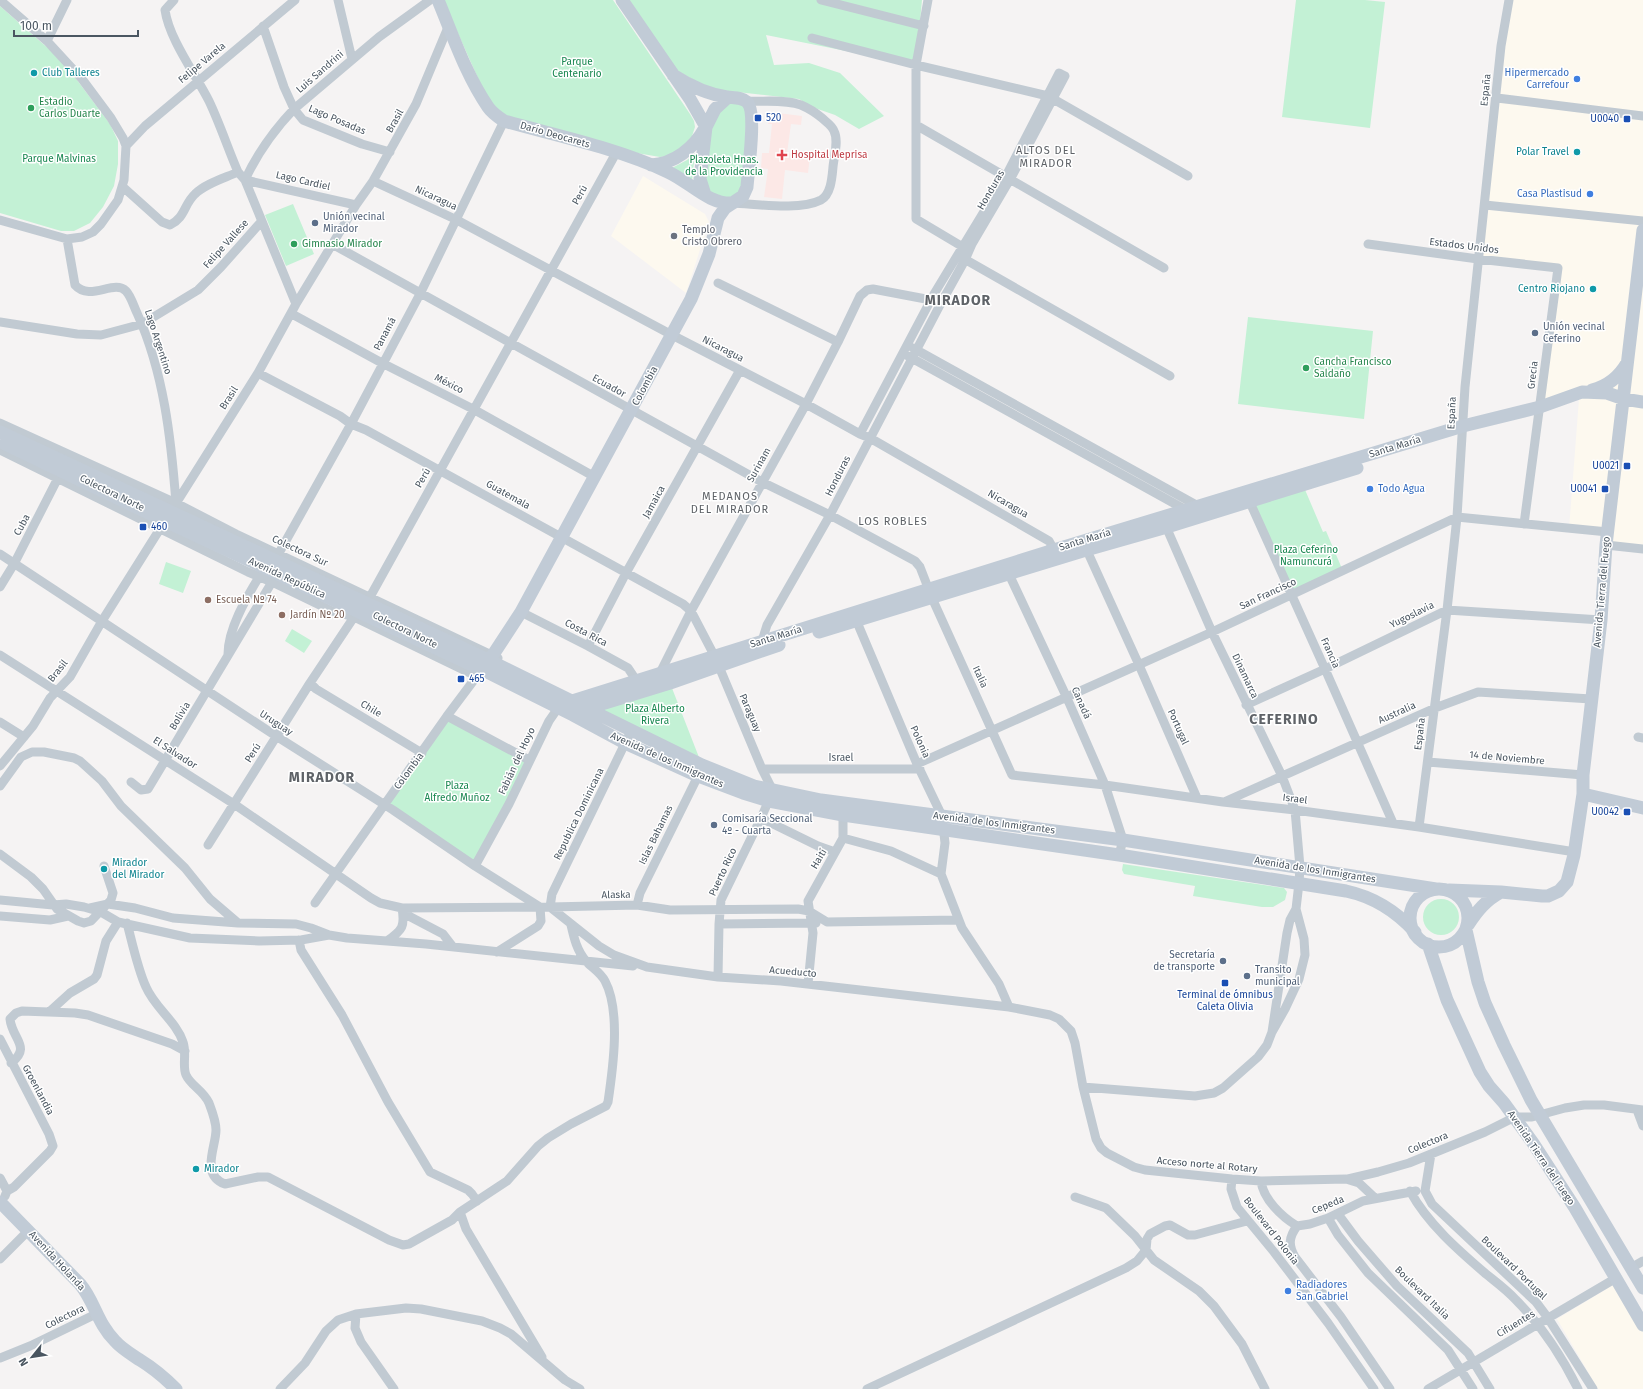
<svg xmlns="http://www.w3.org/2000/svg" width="1643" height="1389" viewBox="0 0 1643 1389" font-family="'Fira Sans',sans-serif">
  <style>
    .commercial { fill: #fdf9ef }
    .medical { fill: #fce8e6 }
    .green { fill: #c3f1d5 }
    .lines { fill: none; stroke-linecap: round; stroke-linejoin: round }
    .street { stroke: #c1cad2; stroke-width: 9 }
    .secondary { stroke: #c1cbd6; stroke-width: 13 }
    .culture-dot { fill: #0f9aa8; stroke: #fff; stroke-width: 1.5 }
    .shop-dot { fill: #3f7fe0; stroke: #fff; stroke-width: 1.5 }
    .leisure-dot { fill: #2e9e5b; stroke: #fff; stroke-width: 1.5 }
    .transit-dot { fill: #1a4fb4; stroke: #fff; stroke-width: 1.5 }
    .health-dot { fill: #e0444e; stroke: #fff; stroke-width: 1.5 }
    .service-dot { fill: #5c6f8a; stroke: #fff; stroke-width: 1.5 }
    .worship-dot { fill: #6b7280; stroke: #fff; stroke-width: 1.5 }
    .education-dot { fill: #8d6e63; stroke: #fff; stroke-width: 1.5 }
    .labels { text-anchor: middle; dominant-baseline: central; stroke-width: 3; stroke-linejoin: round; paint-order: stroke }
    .park-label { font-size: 10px; fill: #17864f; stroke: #fff }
    .street-label { font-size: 10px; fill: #4a5661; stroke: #fff }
    .culture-label { font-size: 10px; fill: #0d838f; stroke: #fff; text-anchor: start }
    .shop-label { font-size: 10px; fill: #366cbe; stroke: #fff; text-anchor: end }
    .leisure-label { font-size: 10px; fill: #27864d; stroke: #fff; text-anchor: start }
    .transit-label { font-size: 10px; fill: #164399; stroke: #fff; text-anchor: end }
    .health-label { font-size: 10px; fill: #be3a42; stroke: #fff; text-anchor: start }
    .service-label { font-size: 10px; fill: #4e5e75; stroke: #fff; text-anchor: start }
    .worship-label { font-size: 10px; fill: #5b616d; stroke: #fff; text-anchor: start }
    .education-label { font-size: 10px; fill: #785e54; stroke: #fff; text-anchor: start }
    .neighbourhood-label { font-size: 11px; letter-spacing: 1px; fill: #5f6368; stroke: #fff }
    .district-label { font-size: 14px; font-weight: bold; letter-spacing: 1px; fill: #5f6368; stroke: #fff }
  </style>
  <rect width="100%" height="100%" fill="#f5f3f3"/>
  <path class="commercial" d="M1509,0H1643V549L1606,545L1608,532L1569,529L1579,399L1539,413L1558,269L1478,259Z
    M643,176L705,214L709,222L686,293L611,236Z
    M1615,1284L1643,1332V1389H1598L1557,1319Z"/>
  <path class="medical" d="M770,112L802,116L801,125L791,124L787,153L810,156L808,173L785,170L782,199L764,197L768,169L761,168L762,153H769L772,124H768Z"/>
  <path class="green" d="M443,0H613L690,114L694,121L695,127L691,139L681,150L667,156L660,157L619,150L504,116L486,96Z
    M629,0H922L916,65L766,35L774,65L809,63L840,73L884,116L859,129L835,115L812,107L799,99L710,89L676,70Z
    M1296,0H1365L1385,2L1370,128L1282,117Z
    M0,6L50,50L77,80L110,124L118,141V164L114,186L103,207L90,223L74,231H61L0,213Z
    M747,101L743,196L713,200L700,165L719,104Z
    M695,153L692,181L670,169L687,160Z
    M293,204L314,254L286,266L265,215Z
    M1248,317L1373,331L1364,419L1238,404Z
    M1303,485L1323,532L1326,531L1343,571L1292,595L1250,502Z
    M166,562L191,571L183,593L159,584Z
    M292,629L312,641L304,653L285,641Z
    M670,683L702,765L585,708Z
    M447,716L529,760L475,866L384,805Z
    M1123,864L1284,888L1287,892L1285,900L1273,907H1262L1193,896L1195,886L1124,874L1122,870Z
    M1423 917a18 18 0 1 1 36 0a18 18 0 1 1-36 0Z"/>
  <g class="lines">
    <path class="street" d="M0,0L47,41L82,79L111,118L123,138L126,146L124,180L118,200L101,224L93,232L82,237L67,239L0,220
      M174,0L165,10C169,39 196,75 209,101C220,124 228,149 238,172L245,180L296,304
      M338,0L352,59
      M821,0L924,26
      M928,0L916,65V219L968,250
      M263,26L284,87L294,109L303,120L362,144L390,152
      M812,38L916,65L1048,96L1188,176
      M47,41L67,0
      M1497,98L1643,116
      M916,125L1164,268
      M126,146L145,126L295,0
      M245,180C257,154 274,130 294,109L379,37L430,0
      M245,180L356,205
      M373,181L455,219L672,335L806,404L860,434L870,438L1049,541L1054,550
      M123,187L162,222L170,225C185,218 184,204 195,194C206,183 225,178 238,172
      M733,203C757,204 799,211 821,200C831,194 832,178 833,167C834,156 839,141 834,131C832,125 826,122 822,118C816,113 808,108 801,105C785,99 764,102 747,101
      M1485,205L1643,221
      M67,239L75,285C90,302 114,279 126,291C131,296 134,307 137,313C164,373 171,438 176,503
      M332,244L762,482L830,515L915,561L920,567L932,598L1012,775L1105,785L1223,802L1295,810L1419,827L1575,852
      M1368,244L1478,259L1558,268L1524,524
      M961,257L1170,376
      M718,283L838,342
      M292,314L382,363L473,409L595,477
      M0,322L77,334L101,335L142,324L198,290L221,267L261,222
      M913,348L1198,506
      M908,356L1186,510
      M258,373L340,416L351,424L366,430L683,604L691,611L715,657L762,769L773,791L761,818L721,900L719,924L718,977
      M0,423L176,503L236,534L498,658
      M0,450L248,572L272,582L332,611L354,617L476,676
      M1248,498L1325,669L1393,823
      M1164,522L1212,632L1282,776L1295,810L1300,867L1299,883L1296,909L1304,939L1305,955L1299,979L1285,1009L1272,1032
      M1084,544L1139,665L1197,798
      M1606,545L1643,549
      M279,553L351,424L420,294L504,121
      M0,554L276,736L393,810L475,866L540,907L541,921L538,926L497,952
      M1007,570L1067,698L1105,785L1123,840L1119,855
      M0,587L14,564L60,474
      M521,612L588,646L628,668L636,680
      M854,615L917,764L942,816L945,843L941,874
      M762,641L767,625L830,515L940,305L965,260L972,244L1012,176L1065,76L1059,73L1008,172L934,294L860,434
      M588,646L626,573L740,370
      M228,654C228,629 246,598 259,577
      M0,655L234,804L371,898L380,903L402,908L550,907L637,905L670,910L798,909L809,911L827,922L958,920
      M660,673L691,611L806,404L838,342L860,296L867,290L873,289L931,300
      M310,683L316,689L422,753
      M1246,705L1325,669L1447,610L1601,620
      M447,716L529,760
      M0,722L24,737
      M1638,737L1643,738
      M1428,762L1583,775
      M917,764L1212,632L1457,517L1608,532
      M0,766L33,726L50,698L70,677L102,621L258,373L296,304L356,205L373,181L416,104L449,25
      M762,769H920
      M131,782L141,790L148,789L272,582
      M0,786L21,757L32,752H44L74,758L80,761L102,781L121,806L185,868L210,899L238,923
      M1224,802L1435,708L1478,692L1591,699
      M761,818L818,846L835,852
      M1419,827L1447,610L1457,517L1465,387L1501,46L1509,0
      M843,838L891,851L941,874L962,928L999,984L1009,1007
      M208,845L310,683L354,617L370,597L616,153
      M0,854L31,877L43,889L57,909L78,921L84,923L91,921L111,900L113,893L104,866
      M475,866L509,804L549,721L558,708
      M0,900L53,905L66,904L84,907L101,912L118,922L190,938L259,941L301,940L329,935L347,938L387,941C403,930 405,926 402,908
      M315,903L447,716L480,672
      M637,905L640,893L698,776
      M550,907L599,946L614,955L647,967L718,977L781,981L1009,1007L1050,1015L1059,1019L1071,1031L1075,1043L1083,1087L1096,1139L1101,1148L1107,1153L1134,1167L1145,1170L1232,1179L1261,1181L1346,1179L1359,1183L1375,1198
      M550,907L552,894L631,731
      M90,908L108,904L135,908L173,918L238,923L296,924L311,928L329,935
      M403,913L443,934L453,947
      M0,916L50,920L68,916
      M127,923C132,942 138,970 146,987C155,1008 176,1021 183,1042C187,1053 182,1066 186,1075C191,1086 203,1090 209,1103C212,1111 216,1121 216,1130C216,1147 200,1175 225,1184L258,1177H268L389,1240L403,1245L409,1244L452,1220L460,1212L507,1181L538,1146L548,1138L571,1124L606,1106L608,1102C613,1068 621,1011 605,981C600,972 592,968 586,961C577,951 574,938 571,925
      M719,924L816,923
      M299,940L301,950L342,1015L388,1102L430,1172L468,1190L472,1194L477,1201
      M387,941L426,944L633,966
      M808,984L813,933L808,901L843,838V815
      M49,1012L70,993L94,979L97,975L106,941L118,922
      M0,1039L49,1134L53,1146L50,1151L14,1187L7,1191
      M11,1063C32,1047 12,1039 10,1019L16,1013L22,1011L75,1013L88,1015L172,1044L185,1051
      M1083,1087L1195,1096L1214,1093L1223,1088L1258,1057L1267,1045L1272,1032L1287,933L1290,920L1296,909
      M1637,1110L1643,1126
      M1431,1154L1425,1191L1432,1204L1536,1302L1548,1318L1593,1389
      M0,1178L7,1191L5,1196
      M1232,1179L1231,1189L1237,1207L1274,1252L1328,1323L1374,1389
      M1348,1179L1378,1172L1409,1163L1485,1132L1515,1117H1532L1565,1108L1584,1105H1604L1643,1110
      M1261,1181C1263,1199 1282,1217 1297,1226L1310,1224L1328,1218L1363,1201L1416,1191
      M1410,1191C1428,1224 1458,1250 1486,1274C1496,1282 1507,1290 1516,1300C1541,1325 1562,1357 1578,1389
      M1075,1197L1106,1208L1135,1236L1154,1260L1199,1291L1214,1306L1242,1344L1265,1389
      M460,1212L466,1229L542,1357
      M1338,1214L1358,1241L1397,1286L1468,1353L1490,1389
      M1328,1218L1338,1235L1368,1273L1448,1350L1473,1389
      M1297,1226C1289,1237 1288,1245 1295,1257L1341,1317L1390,1389
      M0,1259L29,1230
      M1631,1268L1643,1261
      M356,1314L355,1328L361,1342L394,1389
      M0,1358L30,1346L96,1314
      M280,1389L305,1363L326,1331L338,1320L356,1314L406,1308L421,1309L482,1321L500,1328L511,1334L565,1380L580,1389
      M867,1389L1126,1268L1137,1261L1146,1250L1147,1239L1150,1234L1165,1226L1170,1225L1188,1235H1195L1247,1221
      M1428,1389L1616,1278"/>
    <path class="secondary" d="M438,0C453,36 466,75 488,107C492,113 498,117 504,121C558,136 617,148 668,172C690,182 709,205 733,203
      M622,0L690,99L706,127
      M651,165C674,164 694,148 705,128
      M705,195L700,179L706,127L715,109L727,98
      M1592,390C1608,386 1619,377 1627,363
      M0,432L490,661L702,765L754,786L821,800L1123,840L1436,889
      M5,444L165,521L483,670L573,715L625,743L698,776L743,793L769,801L843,815L1119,855L1346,891C1374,897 1396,911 1415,932
      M819,632L1086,550L1167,527L1357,468
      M485,667L521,612L691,299L709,254L718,218L725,208L743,196L747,187C748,172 757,111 747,102C742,97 733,98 727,97C706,94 690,86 673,75
      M566,703L1054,550L1463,426L1540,407L1582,392L1607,393L1624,399L1643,402
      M582,710L670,683L779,645
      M1583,794L1643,808
      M1410 918a29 29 0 1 1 58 0a29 29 0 1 1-58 0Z
      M1449,890L1501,892L1542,896H1548L1559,891L1567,882L1574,855L1583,794V775L1601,620L1606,545L1643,230
      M1468,925C1477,911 1486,900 1501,892
      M1466,930L1478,982L1485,1003L1504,1045L1531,1100L1643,1288
      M1428,944L1447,1000L1480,1072L1489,1086L1504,1103L1533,1143L1575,1208L1643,1325
      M0,1202L80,1284C95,1302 97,1323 115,1341C122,1349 131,1354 140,1360C153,1368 165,1378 176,1389"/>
  </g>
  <g class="culture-dot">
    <circle cx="34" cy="73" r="4"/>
    <circle cx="1577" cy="152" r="4"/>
    <circle cx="1593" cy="289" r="4"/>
    <circle cx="104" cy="869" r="4"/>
    <circle cx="196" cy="1169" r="4"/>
  </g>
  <g class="shop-dot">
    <circle cx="1577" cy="79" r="4"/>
    <circle cx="1590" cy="194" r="4"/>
    <circle cx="1370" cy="489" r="4"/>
    <circle cx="1288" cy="1291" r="4"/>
  </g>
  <g class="leisure-dot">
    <circle cx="31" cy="108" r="4"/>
    <circle cx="294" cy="244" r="4"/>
    <circle cx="1306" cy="368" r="4"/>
  </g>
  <g class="transit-dot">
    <rect x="754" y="114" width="8" height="8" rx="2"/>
    <rect x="1623" y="115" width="8" height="8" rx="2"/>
    <rect x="1623" y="462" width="8" height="8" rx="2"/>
    <rect x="1601" y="485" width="8" height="8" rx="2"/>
    <rect x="139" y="523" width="8" height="8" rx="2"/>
    <rect x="457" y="675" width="8" height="8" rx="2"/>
    <rect x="1623" y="808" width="8" height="8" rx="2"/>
    <rect x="1221" y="979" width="8" height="8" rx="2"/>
  </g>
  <path class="health-dot" d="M780 149h4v4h4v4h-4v4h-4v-4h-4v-4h4z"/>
  <g class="service-dot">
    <circle cx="315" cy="223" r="4"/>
    <circle cx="1535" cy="333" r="4"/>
    <circle cx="714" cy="825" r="4"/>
    <circle cx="1223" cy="961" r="4"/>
    <circle cx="1247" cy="976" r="4"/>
  </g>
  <circle class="worship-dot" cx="674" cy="236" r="4"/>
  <g class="education-dot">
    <circle cx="208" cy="600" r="4"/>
    <circle cx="282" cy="615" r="4"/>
  </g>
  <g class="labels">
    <g class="park-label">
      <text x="577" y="62">Parque<tspan x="577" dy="12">Centenario</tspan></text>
      <text x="59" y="159">Parque Malvinas</text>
      <text x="724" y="160">Plazoleta Hnas.<tspan x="724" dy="12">de la Providencia</tspan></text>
      <text x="1306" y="550">Plaza Ceferino<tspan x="1306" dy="12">Namuncurá</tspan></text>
      <text x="655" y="709">Plaza Alberto<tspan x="655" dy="12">Rivera</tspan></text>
      <text x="457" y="786">Plaza<tspan x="457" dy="12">Alfredo Muñoz</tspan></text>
    </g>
    <g class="street-label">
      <text transform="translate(202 63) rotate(-40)">Felipe Varela</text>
      <text transform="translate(320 72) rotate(-41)">Luis Sandrini</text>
      <text transform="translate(1486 90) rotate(-84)">España</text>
      <text transform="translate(337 120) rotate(23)">Lago Posadas</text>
      <text transform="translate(395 121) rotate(-61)">Brasil</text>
      <text transform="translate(555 135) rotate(16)">Darío Deocarets</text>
      <text transform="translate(303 181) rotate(13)">Lago Cardiel</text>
      <text transform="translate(991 190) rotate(-60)">Honduras</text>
      <text transform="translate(580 195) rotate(-61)">Perú</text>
      <text transform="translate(436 198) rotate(25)">Nicaragua</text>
      <text transform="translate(226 244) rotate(-48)">Felipe Vallese</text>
      <text transform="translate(1464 246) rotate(7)">Estados Unidos</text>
      <text transform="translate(385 334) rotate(-62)">Panamá</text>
      <text transform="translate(158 342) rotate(72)">Lago Argentino</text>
      <text transform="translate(723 349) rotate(27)">Nicaragua</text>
      <text transform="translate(1533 375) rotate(-83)">Grecia</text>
      <text transform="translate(449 384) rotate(27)">México</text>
      <text transform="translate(609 386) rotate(29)">Ecuador</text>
      <text transform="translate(645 386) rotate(-62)">Colombia</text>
      <text transform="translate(229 398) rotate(-58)">Brasil</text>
      <text transform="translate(1452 413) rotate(-87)">España</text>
      <text transform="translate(1395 447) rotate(-17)">Santa María</text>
      <text transform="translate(759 465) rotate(-61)">Surinam</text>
      <text transform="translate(838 476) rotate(-63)">Honduras</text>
      <text transform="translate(423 478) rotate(-61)">Perú</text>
      <text transform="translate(112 493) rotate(26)">Colectora Norte</text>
      <text transform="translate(508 495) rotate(29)">Guatemala</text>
      <text transform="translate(654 502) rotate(-61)">Jamaica</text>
      <text transform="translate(1008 504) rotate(30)">Nicaragua</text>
      <text transform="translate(22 525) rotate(-62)">Cuba</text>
      <text transform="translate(1085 540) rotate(-17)">Santa María</text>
      <text transform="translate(300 551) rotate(25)">Colectora Sur</text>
      <text transform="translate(287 578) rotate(25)">Avenida República</text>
      <text transform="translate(1602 592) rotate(-85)">Avenida Tierra del Fuego</text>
      <text transform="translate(1268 594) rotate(-25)">San Francisco</text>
      <text transform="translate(1412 615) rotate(-26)">Yugoslavia</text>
      <text transform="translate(405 630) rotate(26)">Colectora Norte</text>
      <text transform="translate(586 633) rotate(28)">Costa Rica</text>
      <text transform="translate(776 637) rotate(-17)">Santa María</text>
      <text transform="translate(1330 653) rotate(66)">Francia</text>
      <text transform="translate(58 671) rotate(-52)">Brasil</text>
      <text transform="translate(1245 676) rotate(65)">Dinamarca</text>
      <text transform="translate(980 677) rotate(65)">Italia</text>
      <text transform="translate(1081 703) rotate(66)">Canadá</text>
      <text transform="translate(371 709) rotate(31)">Chile</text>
      <text transform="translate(750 713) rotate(67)">Paraguay</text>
      <text transform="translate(1397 713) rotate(-24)">Australia</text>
      <text transform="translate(180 716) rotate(-59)">Bolivia</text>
      <text transform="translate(276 723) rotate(33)">Uruguay</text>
      <text transform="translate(1178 727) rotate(66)">Portugal</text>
      <text transform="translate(1420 734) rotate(-83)">España</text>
      <text transform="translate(920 742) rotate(66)">Polonia</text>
      <text transform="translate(175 753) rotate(33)">El Salvador</text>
      <text transform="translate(253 753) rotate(-58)">Perú</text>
      <text x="841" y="758">Israel</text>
      <text transform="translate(1507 758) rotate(5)">14 de Noviembre</text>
      <text transform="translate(667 760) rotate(24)">Avenida de los Inmigrantes</text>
      <text transform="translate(517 761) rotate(-65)">Fabián del Hoyo</text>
      <text transform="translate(409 771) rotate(-54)">Colombia</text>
      <text transform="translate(1295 799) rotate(7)">Israel</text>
      <text transform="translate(579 814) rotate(-64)">Republica Dominicana</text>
      <text transform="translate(994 823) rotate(7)">Avenida de los Inmigrantes</text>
      <text transform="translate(656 835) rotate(-64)">Islas Bahamas</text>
      <text transform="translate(819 859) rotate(-60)">Haití</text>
      <text transform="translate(1315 870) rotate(9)">Avenida de los Inmigrantes</text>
      <text transform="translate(723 872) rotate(-65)">Puerto Rico</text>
      <text transform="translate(616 895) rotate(-1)">Alaska</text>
      <text transform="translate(793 972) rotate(5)">Acueducto</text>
      <text transform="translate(38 1090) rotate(62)">Groenlandia</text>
      <text transform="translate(1428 1143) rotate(-22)">Colectora</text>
      <text transform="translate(1541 1158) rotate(56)">Avenida Tierra del Fuego</text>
      <text transform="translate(1207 1165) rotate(5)">Acceso norte al Rotary</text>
      <text transform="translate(1328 1205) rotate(-22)">Cepeda</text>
      <text transform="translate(1271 1231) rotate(52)">Boulevard Polonia</text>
      <text transform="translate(57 1261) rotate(47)">Avenida Holanda</text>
      <text transform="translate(1514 1268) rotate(44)">Boulevard Portugal</text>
      <text transform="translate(1422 1293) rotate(44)">Boulevard Italia</text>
      <text transform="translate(65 1317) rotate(-26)">Colectora</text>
      <text transform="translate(1516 1324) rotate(-31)">Cifuentes</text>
    </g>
    <g class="culture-label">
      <text x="42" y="73">Club Talleres</text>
      <text x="1569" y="152" text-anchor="end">Polar Travel</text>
      <text x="1585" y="289" text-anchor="end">Centro Riojano</text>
      <text x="112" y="863">Mirador<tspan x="112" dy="12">del Mirador</tspan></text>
      <text x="204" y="1169">Mirador</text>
    </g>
    <g class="shop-label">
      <text x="1569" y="73">Hipermercado<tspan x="1569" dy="12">Carrefour</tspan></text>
      <text x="1582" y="194">Casa Plastisud</text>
      <text x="1378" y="489" text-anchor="start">Todo Agua</text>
      <text x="1296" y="1285" text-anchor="start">Radiadores<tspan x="1296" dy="12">San Gabriel</tspan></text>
    </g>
    <g class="leisure-label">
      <text x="39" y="102">Estadio<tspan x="39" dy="12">Carlos Duarte</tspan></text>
      <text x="302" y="244">Gimnasio Mirador</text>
      <text x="1314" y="362">Cancha Francisco<tspan x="1314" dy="12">Saldaño</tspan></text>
    </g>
    <g class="transit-label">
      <text x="766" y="118" text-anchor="start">520</text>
      <text x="1619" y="119">U0040</text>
      <text x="1619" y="466">U0021</text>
      <text x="1597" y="489">U0041</text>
      <text x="151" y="527" text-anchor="start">460</text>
      <text x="469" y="679" text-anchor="start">465</text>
      <text x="1619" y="812">U0042</text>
      <text x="1225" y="995" text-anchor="middle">Terminal de ómnibus<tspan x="1225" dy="12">Caleta Olivia</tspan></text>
    </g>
    <g class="health-label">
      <text x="791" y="155">Hospital Meprisa</text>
    </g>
    <g class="service-label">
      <text x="323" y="217">Unión vecinal<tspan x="323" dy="12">Mirador</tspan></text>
      <text x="1543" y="327">Unión vecinal<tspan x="1543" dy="12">Ceferino</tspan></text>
      <text x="722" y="819">Comisaría Seccional<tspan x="722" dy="12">4º - Cuarta</tspan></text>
      <text x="1215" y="955" text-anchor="end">Secretaría<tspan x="1215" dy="12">de transporte</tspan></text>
      <text x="1255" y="970">Transito<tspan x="1255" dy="12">municipal</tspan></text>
    </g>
    <g class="worship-label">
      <text x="682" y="230">Templo<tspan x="682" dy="12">Cristo Obrero</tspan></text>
    </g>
    <g class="education-label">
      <text x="216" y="600">Escuela Nº 74</text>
      <text x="290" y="615">Jardín Nº 20</text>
    </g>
    <g class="neighbourhood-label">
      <text x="1046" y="150">ALTOS DEL<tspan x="1046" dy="13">MIRADOR</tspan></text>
      <text x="730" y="496">MEDANOS<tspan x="730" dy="13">DEL MIRADOR</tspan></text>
      <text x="893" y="521">LOS ROBLES</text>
    </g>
    <g class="district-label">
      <text x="958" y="300">MIRADOR</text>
      <text x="1284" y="719">CEFERINO</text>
      <text x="322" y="777">MIRADOR</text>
    </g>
  </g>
  <g transform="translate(32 1357) rotate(240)" stroke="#ffffff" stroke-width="3" paint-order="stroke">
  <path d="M0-3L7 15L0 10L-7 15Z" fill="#4a5661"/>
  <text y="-6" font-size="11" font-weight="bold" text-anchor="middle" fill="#4a5661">N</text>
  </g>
  <path d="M14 30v6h124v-6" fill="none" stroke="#4a5661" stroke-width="2"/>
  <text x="20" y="30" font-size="12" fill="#4a5661" stroke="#ffffff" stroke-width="3" paint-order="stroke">100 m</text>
</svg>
